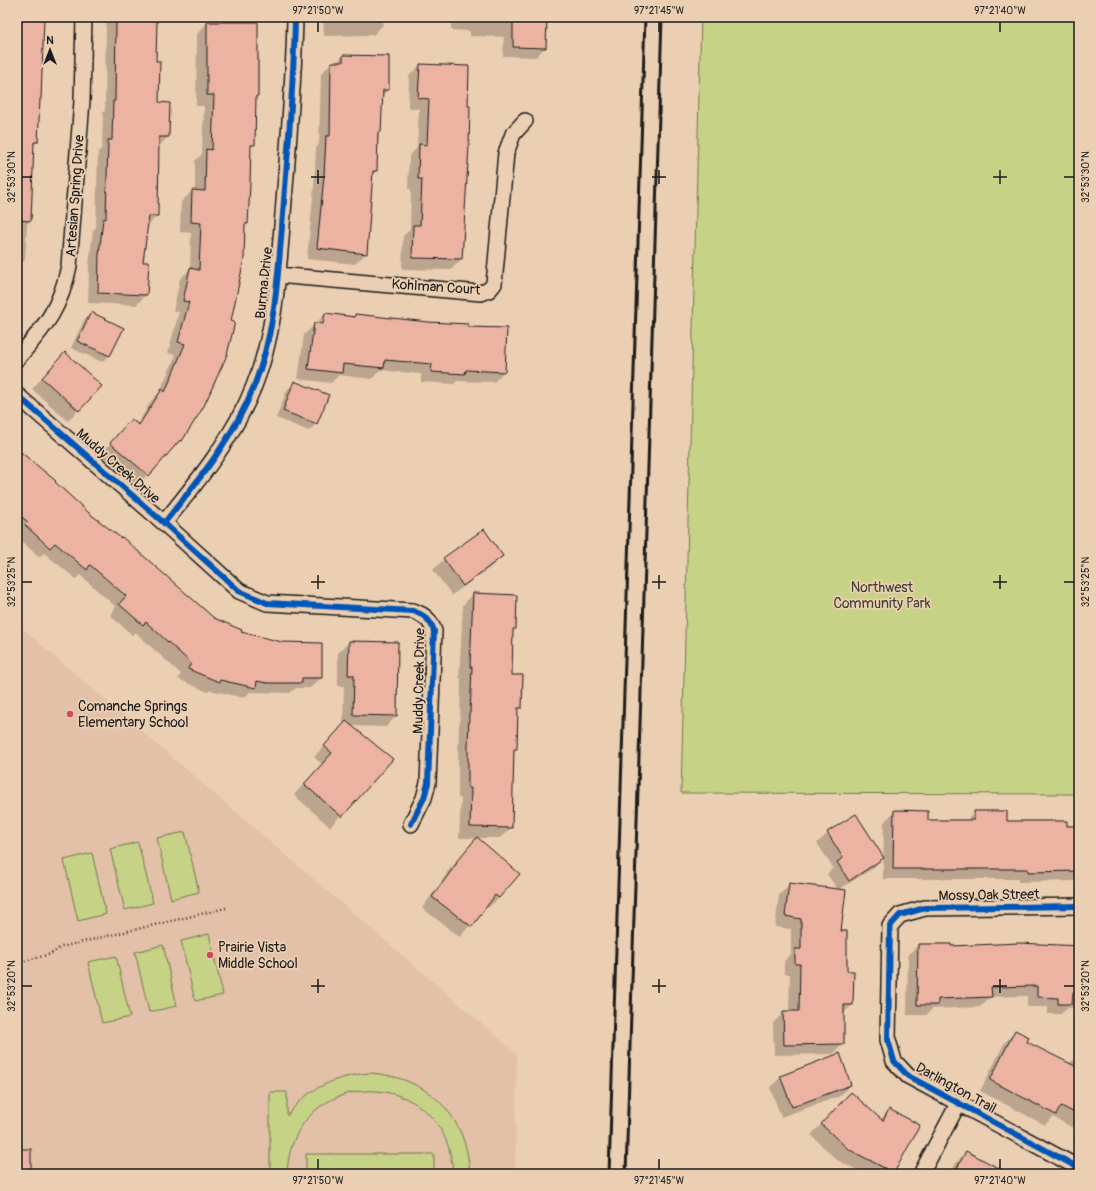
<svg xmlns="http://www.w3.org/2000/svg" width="1096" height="1191" viewBox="0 0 1096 1191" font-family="Pangolin,sans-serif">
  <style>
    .built { fill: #e3c0a8 }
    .green { fill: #c6d286; stroke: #717751 }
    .shadow { fill: #0003 }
    .building { fill: #ecb3a3; stroke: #1c1c1c }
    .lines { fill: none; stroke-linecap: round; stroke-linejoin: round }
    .minor-casing { stroke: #1c1c1c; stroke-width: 18 }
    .path { stroke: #1c1c1c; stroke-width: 2.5; stroke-dasharray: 1 3; stroke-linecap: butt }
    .minor { stroke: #ebcfb2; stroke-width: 15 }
    .rail { stroke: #1c1c1c; stroke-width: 3 }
    .cycleway-casing { stroke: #ebcfb2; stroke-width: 8 }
    .cycleway { stroke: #0057b8; stroke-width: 6 }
    .ticks { fill: none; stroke: #1c1c1c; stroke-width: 1.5 }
    .poi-dot { fill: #d1495b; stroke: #ebcfb2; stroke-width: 1.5 }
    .labels { text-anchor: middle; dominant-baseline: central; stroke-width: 3.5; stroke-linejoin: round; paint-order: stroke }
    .street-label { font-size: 14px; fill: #1c1c1c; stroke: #ebcfb2 }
    .park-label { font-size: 14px; fill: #3e4031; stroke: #ebcfb2 }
    .poi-label { font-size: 14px; fill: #1c1c1c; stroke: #ebcfb2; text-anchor: start }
    .neatline { fill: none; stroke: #1c1c1c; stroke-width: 1.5 }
    .ticks-label { font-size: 10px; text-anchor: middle; fill: #1c1c1c }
  </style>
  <rect width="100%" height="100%" fill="#ebcfb2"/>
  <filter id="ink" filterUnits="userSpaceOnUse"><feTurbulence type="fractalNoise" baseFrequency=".025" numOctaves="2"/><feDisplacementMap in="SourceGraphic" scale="8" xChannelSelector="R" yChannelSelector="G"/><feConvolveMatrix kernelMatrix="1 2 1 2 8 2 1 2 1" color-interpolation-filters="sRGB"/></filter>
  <g filter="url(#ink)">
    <path class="built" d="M17,624L517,1054L515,1174H17Z"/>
    <path class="green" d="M701,17H1079V794L681,793Z
      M185,832L199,892L171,899L157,838Z
      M138,842L153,903L125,910L110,849Z
      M92,853L106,914L78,921L64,860Z
      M209,934L223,995L195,1001L181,941Z
      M163,945L177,1006L149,1012L135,952Z
      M116,956L130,1017L102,1023L88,962Z
      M370,1073C428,1077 467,1115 470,1174H453C449,1063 291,1063 287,1174H270V1092H287V1116C307,1088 336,1076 370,1073Z
      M306,1154H434V1174H306Z"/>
    <path class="shadow" d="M17,17H42L40,98L39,100L37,141L33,146L30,220L27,224L25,260L17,268Z
      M106,17H156L155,62L158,103L169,104L168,137L158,147L157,216L147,226L142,263L146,295L136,305L88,303L89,266L93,230L96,227L98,152L102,148L103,112L105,111Z
      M207,17H258V62L254,144L250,148L247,224L244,226L204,405L181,441L169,451L137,486L100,455L131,420L137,425L151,401L159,393L176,355L168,353L179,312L173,311L180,279L190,269L191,233L180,232L181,202L192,191H195V161L202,154L204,106H196L197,34L206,24Z
      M323,17H383V25L373,35L324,36Z
      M451,17H546L545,47L536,57L503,56L504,37L470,36V31L451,30Z
      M343,56L388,90L382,95L376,171L372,175L366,253L355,264L307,259L314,187L316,148L319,144L321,74L331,63H336Z
      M420,65L462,222L461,259L451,270L402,269L403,236L410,229L411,189H408L409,156L417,148L419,109L408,108L409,76Z
      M91,313L109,356L102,362L71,348L84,320Z
      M325,314L466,327L504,371L494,382L457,381L454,384L421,382V374L380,370L372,379L339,375L331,383L298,379L304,335Z
      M54,364L78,410L68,421L32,389Z
      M294,383L327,395L316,424L309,431L276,418L287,390Z
      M17,450L89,514L214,618L239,633L282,643L321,644V678L310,688H296L290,693L250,692L244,698L210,690L208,692L178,679L181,674L135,632L132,635L110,615L116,607L80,575L76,579L44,553L39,557L17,537L18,533L17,532Z
      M502,556L491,567L452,595L433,570L444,559Z
      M473,594L515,628L512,631L511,676L521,707L517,711L516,748L513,752L511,828L500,838H459L461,798H458V759L459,725L460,723L461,678H459L463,605Z
      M349,642L396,716L386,727L350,726L392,759L330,827L294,795L322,764L314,757L343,725L344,686H338V653Z
      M895,811L927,821H966L975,812L1006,822L1079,826V881L1018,882V879H883L884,822Z
      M828,833L883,858L872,869L838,890L840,932L846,972H853L852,1005L843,1014V1044L833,1054L774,1055L773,1023L784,1012H789L790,974H784V961L791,954V929L775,927L779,895L790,884L838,890L827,874L833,868L817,843Z
      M477,839L499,898L488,908L486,906L460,937L422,908L447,874L446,873Z
      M1020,944L1079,946V1008H1067L1061,1014H1048V1007H1027V996L990,997L980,1007L932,1009L926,1015H907L908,955L918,945L950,947Z
      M1016,1032L1026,1042L1069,1064L1073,1060L1079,1063V1131L1053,1117L1045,1125L980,1091L1005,1042Z
      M781,1077L850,1085L840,1096L781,1117L770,1087Z
      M841,1104L880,1120L889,1110L894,1172L892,1174H865L837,1160L811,1135Z
      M966,1152L1002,1174H950L956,1163Z"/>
    <path class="building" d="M513,17H547L546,48L513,47Z
      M17,19H44L41,99H40L38,142H34L31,221L17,220Z
      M116,20H157L156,61H160L159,102L170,103L169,137H159L158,216H149L143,262H149L147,295L98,293L99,255L103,219H106L108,140H112L113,101H115Z
      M207,22H258V96H256L255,145H251L250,184L248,224H245L244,259L231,321L235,322L227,355L204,406L182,441L180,440L149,476L110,443L131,419L139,425L162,389L165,392L185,344L178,342L189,302L183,301L190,268L199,270L201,223L191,222L192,190L205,191L206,149L212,150L214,95H207Z
      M343,55L389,56V90H383L381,132H378L377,171H373L367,254L317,248L324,176L326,136H330L331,62H343Z
      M420,64L469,66L468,106H470L469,146L462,259L412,258L413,225H420L422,179H418L419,144L427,145L429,99L418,98Z
      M91,312L124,328L110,356L77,341Z
      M325,313L355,317V314L428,322L468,324V327L507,328L505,372L466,370L465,374L431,372L432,364L385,360L384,368L343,364L342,373L308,369L314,323L323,324Z
      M65,352L102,386L79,411L42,378Z
      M294,381L329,395L317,424L283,411Z
      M17,449L56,481L55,482L89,513L121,538L122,537L214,618L242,630L241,632L282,642L322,643V678H302V683H267L257,681L256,688L220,680L219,682L188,669L191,663L146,622L143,625L119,604L126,596L90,565L87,570L55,543L50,548L25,525L28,522L17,513Z
      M484,529L503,556L463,586L443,558Z
      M473,593L517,595L516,629H513L512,675H523L522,708H518L517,749H514L512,828L470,827L471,788H468V747L469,713H470L472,667H470Z
      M349,641L398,642L397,716L353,715L354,675H348Z
      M346,721L393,759L342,817L304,784L332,753L324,746Z
      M894,810L928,811V820H974V811H1007V821H1067V826H1079V871L1028,872V869H893Z
      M856,814L884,858L849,881L837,862L843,858L827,832Z
      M477,837L520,874L499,898L495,895L472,927L432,897L457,863L456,862Z
      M789,883L846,890L841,931H847V971H854L853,1005H844V1044L784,1045L783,1011H799L800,964H795V949H801V919L785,916Z
      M1020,943L1079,946V992H1073L1072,1004H1058V998L1037,997V986L991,987L992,997L938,999V1005H917L918,944H951V946Z
      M1015,1030L1029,1037L1027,1042L1079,1068V1115L1061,1106L1056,1115L990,1080Z
      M840,1053L851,1085L792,1107L780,1076Z
      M851,1092L883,1121L889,1109L920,1125L894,1173L848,1149L821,1124Z
      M17,1149H31V1174H17Z
      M966,1151L1010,1174H954Z"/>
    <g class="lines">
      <g class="minor-casing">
        <path id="minor" d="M277,275L481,293L489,290L494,284L506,153L513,134L525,121
          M17,359C45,326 60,310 69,266L82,101L84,17
          M17,395L164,523L239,591L267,603L413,611C424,615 430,619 434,631L428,783L424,798L411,824
          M164,523C198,481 234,437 254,386C276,331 278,272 283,214C288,148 294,83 295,17
          M1079,906L925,908L900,915L890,926L888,1040L894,1061L908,1076L1079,1168
          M921,1174L958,1104"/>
      </g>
      <path class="path" d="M17,963L51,954L61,947L226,908"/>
      <use href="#minor" class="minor"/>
      <path class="rail" d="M609,1174L645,17
        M626,1174L662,17"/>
      <g class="cycleway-casing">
        <path id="cycleway" d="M17,395L164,523L239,591L267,603L413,611C424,615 430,619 434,631L428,783L424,798L411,824
          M164,523C198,481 234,437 254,386C276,331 278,272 283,214C288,148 294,83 295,17
          M1079,906L925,908L900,915L890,926L888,1040L894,1061L908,1076L1079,1168"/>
      </g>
      <use href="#cycleway" class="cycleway"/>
    </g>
  </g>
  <path class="ticks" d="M318,22V32M659,22V32M1000,22V32M318,170V184M659,170V184M1000,170V184M22,177H32M311,177H325M652,177H666M993,177H1007M1064,177H1074M318,575V589M659,575V589M1000,575V589M22,582H32M311,582H325M652,582H666M993,582H1007M1064,582H1074M318,979V993M659,979V993M1000,979V993M22,986H32M311,986H325M652,986H666M993,986H1007M1064,986H1074M318,1159V1169M659,1159V1169M1000,1159V1169"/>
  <g class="poi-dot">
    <circle cx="70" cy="714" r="4"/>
    <circle cx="210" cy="955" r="4"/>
  </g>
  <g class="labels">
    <g class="street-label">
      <text transform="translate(75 196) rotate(-86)">Artesian Spring Drive</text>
      <text transform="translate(264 283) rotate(-84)">Burma Drive</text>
      <text transform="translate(436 287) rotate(4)">Kohlman Court</text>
      <text transform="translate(118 466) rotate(41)">Muddy Creek Drive</text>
      <text transform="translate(419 681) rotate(-89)">Muddy Creek Drive</text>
      <text transform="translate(989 895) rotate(-1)">Mossy Oak Street</text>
      <text transform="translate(956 1088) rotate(29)">Darlington Trail</text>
    </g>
    <g class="park-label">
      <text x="882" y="587">Northwest<tspan x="882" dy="16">Community Park</tspan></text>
    </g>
    <g class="poi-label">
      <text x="78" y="706">Comanche Springs<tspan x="78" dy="16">Elementary School</tspan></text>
      <text x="218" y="947">Prairie Vista<tspan x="218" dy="16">Middle School</tspan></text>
    </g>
  </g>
  <rect width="1096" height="1191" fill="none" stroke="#ebcfb2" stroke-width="44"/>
  <g transform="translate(50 50)" stroke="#ebcfb2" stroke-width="3" paint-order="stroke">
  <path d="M0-3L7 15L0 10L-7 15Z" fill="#1c1c1c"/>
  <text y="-6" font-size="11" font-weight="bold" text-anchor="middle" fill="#1c1c1c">N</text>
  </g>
  <rect x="22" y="22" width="1052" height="1147" class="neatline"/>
  <g class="ticks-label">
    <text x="318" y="14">97°21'50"W</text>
    <text x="659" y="14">97°21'45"W</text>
    <text x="1000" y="14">97°21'40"W</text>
    <text transform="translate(11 177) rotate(-90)" y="4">32°53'30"N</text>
    <text transform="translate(1085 177) rotate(-90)" y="4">32°53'30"N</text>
    <text transform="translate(11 582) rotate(-90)" y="4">32°53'25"N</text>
    <text transform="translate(1085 582) rotate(-90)" y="4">32°53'25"N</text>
    <text transform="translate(11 986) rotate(-90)" y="4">32°53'20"N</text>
    <text transform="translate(1085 986) rotate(-90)" y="4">32°53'20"N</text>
    <text x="318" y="1184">97°21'50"W</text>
    <text x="659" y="1184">97°21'45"W</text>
    <text x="1000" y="1184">97°21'40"W</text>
  </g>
</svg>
